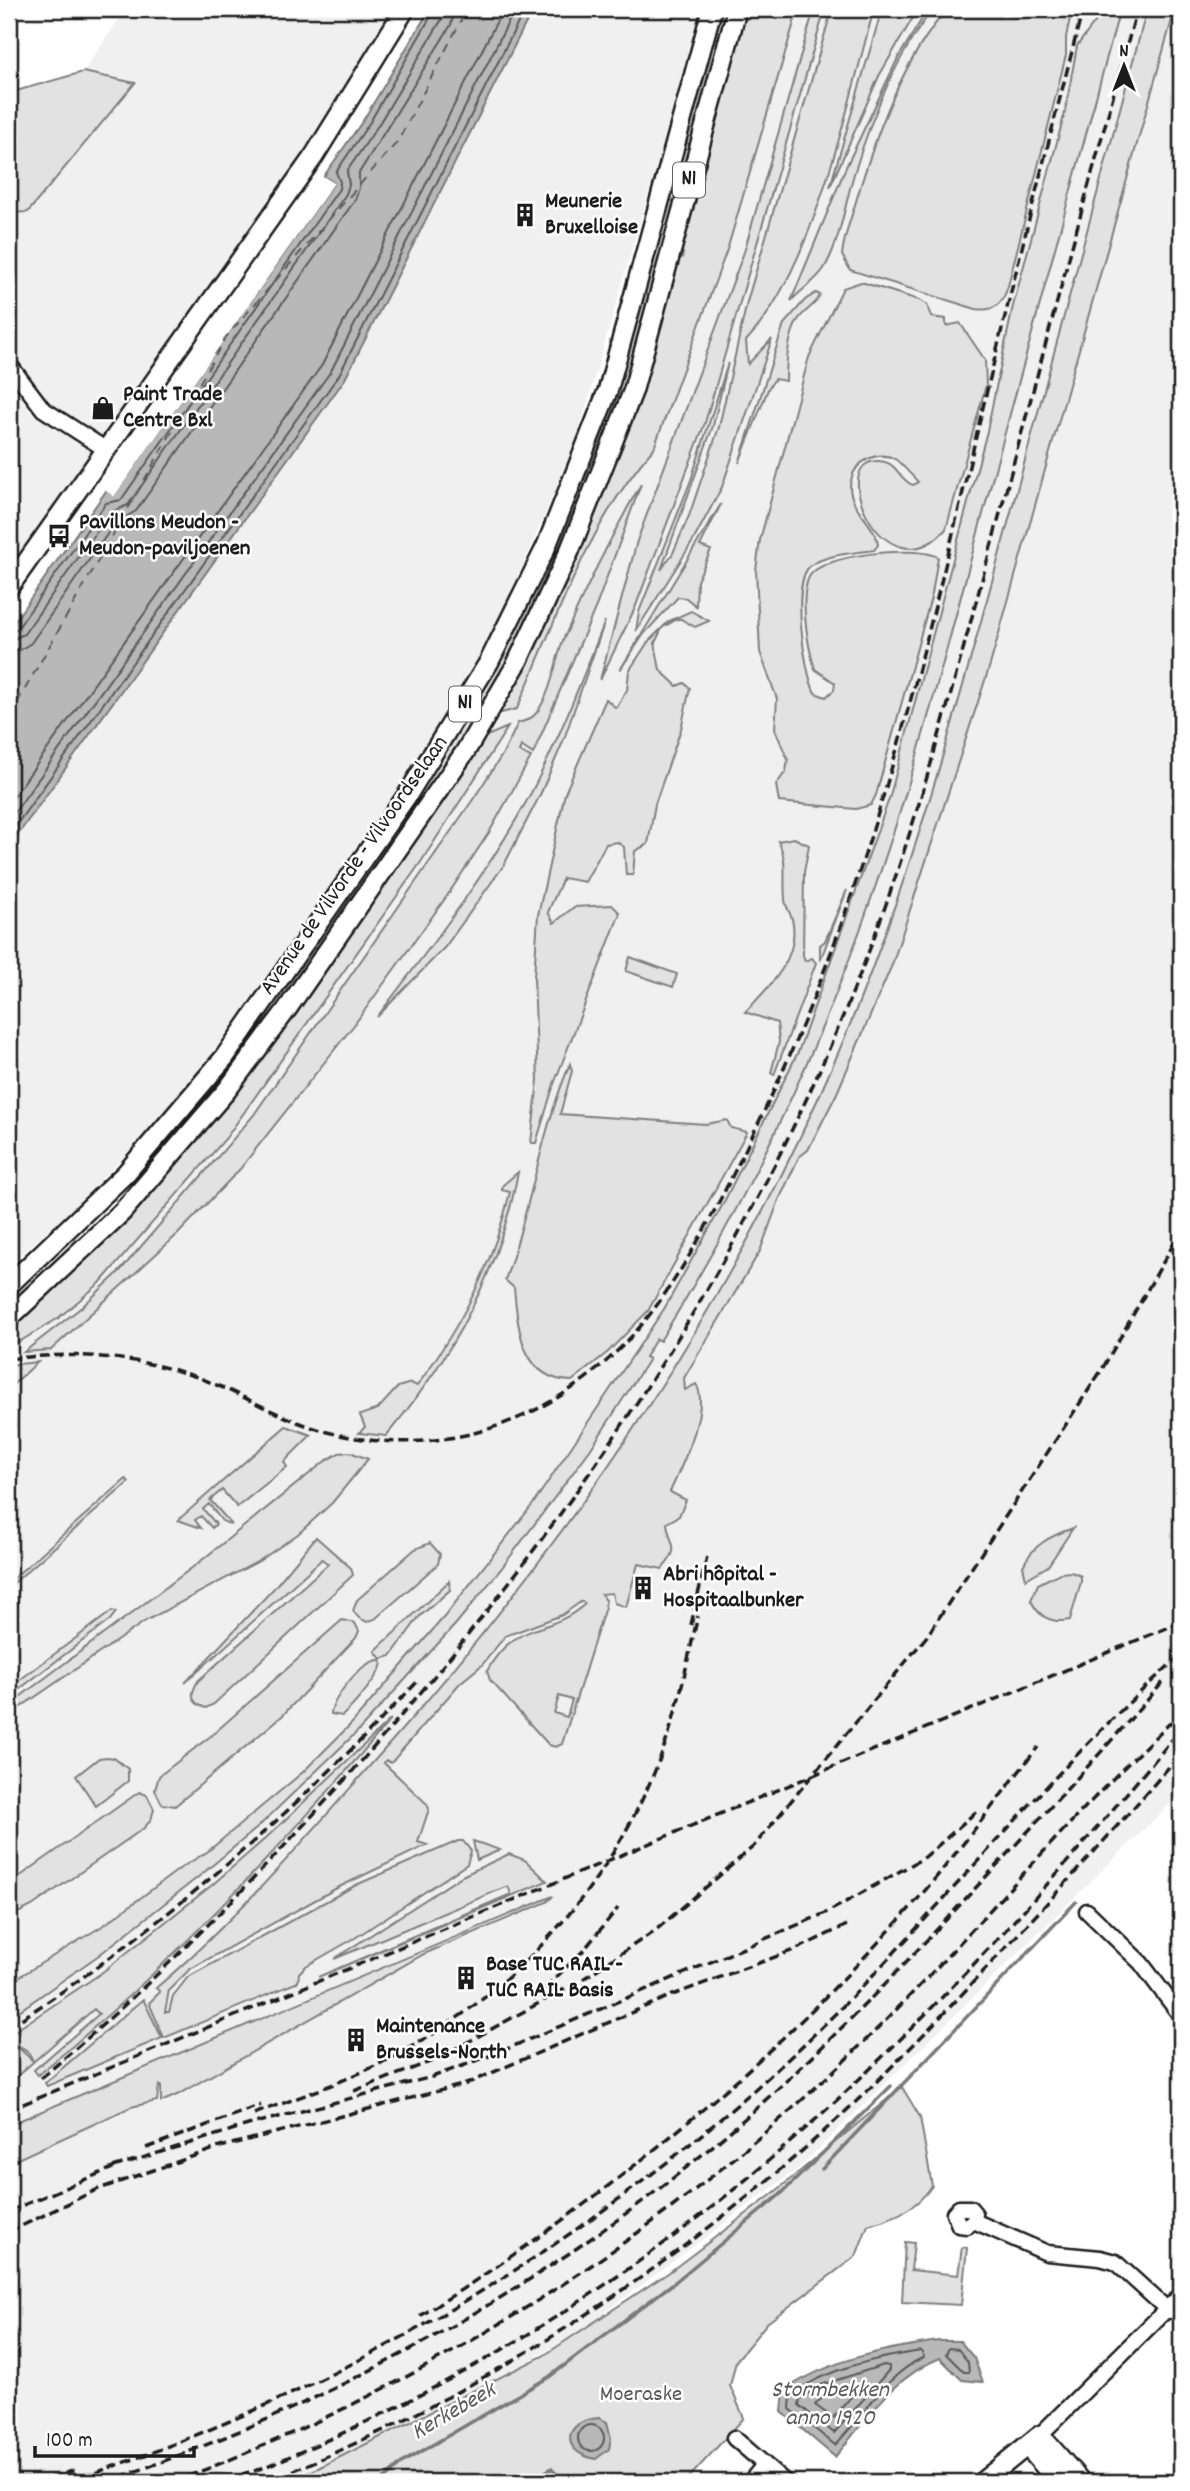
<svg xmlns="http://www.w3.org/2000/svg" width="1190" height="2491" viewBox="0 0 1190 2491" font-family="Dekko,sans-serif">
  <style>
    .built { fill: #f0f0f0 }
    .green { fill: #e2e2e2; stroke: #7f7f7f; stroke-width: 2; fill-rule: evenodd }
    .water { fill: #b8b8b8; stroke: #7a7a7a; stroke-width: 2 }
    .pier { fill: #fff }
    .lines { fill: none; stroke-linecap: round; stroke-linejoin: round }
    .shore { stroke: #5a5a5a; stroke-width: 2 }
    .stream { stroke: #7a7a7a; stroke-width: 3.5 }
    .ferry { stroke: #5a5a5a; stroke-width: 2; stroke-dasharray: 9 7; stroke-linecap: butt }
    .minor-casing { stroke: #1c1c1c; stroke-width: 19 }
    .major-casing { stroke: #1c1c1c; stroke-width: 23 }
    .minor { stroke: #fff; stroke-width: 14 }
    .major { stroke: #fff; stroke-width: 18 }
    .rail { stroke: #1c1c1c; stroke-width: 3.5; stroke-dasharray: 10 5; stroke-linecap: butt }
    .labels { text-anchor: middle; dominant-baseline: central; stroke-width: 5; stroke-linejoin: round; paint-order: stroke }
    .shield { fill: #fff; stroke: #606060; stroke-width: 2 }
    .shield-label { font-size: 21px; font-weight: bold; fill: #1c1c1c }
    .poi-label { font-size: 23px; font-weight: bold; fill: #1c1c1c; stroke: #fff; text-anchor: start }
    .street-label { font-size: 23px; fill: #1c1c1c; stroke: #fff }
    .park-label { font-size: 23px; fill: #575757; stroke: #fff }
    .water-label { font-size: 24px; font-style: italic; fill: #5a5a5a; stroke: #fff }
  </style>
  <rect width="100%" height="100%" fill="#fff"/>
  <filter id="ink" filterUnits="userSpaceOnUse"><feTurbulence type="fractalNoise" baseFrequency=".0143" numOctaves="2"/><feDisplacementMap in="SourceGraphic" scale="14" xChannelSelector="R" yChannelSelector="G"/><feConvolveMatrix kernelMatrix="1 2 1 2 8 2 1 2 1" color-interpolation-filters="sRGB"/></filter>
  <g filter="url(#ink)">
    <path class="built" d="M123,9H397L342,107L9,575V213L28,211L111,76L83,72L120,18Z
      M533,9H702L574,448L471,684L303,938L197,1080L77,1205L9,1265V847L345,379Z
      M798,9H1181V1793L800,2167L580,2331L452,2406L290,2482H9V1325L139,1202L225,1106L541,649L606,513L639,464L654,448L728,247Z"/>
    <path class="green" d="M717,9H731L692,143L687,144L683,143Z
      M744,9H798L728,247L654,448C589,522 556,620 517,709L501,713L498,709L590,522L610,472L628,426L678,258H682L683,253L680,252Z
      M814,9H825L705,423L635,608L600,680L637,541L744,252Z
      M832,9H874C847,105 814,269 746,341L748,364L772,339L722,487L693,541L636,631L639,612L691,480L728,363L713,426L661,570L673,553L689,516L719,427L747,302Z
      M882,9H918L879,76L830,187Z
      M928,9H933C897,55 871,118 854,174C845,204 840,241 825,267C817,281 801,289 791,301L846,167L898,58Z
      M947,9H1072L1066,37V55L1008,286C1003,303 995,312 976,309L850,270L842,255C844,235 852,216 857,198C877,131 902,62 947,9Z
      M1105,9H1120C1074,176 1030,343 984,510C949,640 916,772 871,899C818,1053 746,1203 660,1341L656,1339L645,1357L649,1359L590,1450L501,1569L456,1624L360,1729L257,1828L202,1874L99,1955L9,2018V1983L104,1925L182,1867L207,1852L303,1772L353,1722L444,1617L533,1504L664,1309L723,1204L798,1052L890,796L987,431L1013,306L1065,112L1077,46Z
      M1147,9H1175L990,665L892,965L837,1093L808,1150L799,1157L779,1200L760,1251L684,1378L685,1390L696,1384C711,1408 680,1469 670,1492L686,1500L679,1516L667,1523C669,1545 683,1546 662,1569L638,1564L626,1607L614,1603L612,1593L601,1594L606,1600L605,1607L562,1744L556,1747L549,1745L490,1680L487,1671C515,1619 548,1637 585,1604L582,1601L562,1615L505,1636L482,1665L460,1683L391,1763L386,1760L384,1763L427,1804L429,1809L418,1842L427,1845L337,1888L190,1969L169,1990L165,2012H169L173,1996L188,1977L356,1885L458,1841H463L471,1851L467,1864L355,1938L306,1966L299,1973L298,1982L164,2038L149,2003L160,1992L156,1988C242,1915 316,1826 391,1742C573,1536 731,1305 839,1051C912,880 959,702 1008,523C1054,351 1101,180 1147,9ZM559,1696L572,1700L567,1717L554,1713Z
      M83,72L135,83L28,212L9,213V93Z
      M669,199L676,203L618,417L525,632L456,753L296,988L230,1073L225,1069L514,626Z
      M861,282L919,300L927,305L931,317L946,319V326L960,323L985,360L986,385L946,529C882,600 821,448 885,462C898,465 900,481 913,485L918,482C913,477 900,462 895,459C878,450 855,461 851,480C844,506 876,522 878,545L874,550C856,553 825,554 810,566C791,582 804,672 815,693L826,697L834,690L835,683L815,669C808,648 799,597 809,577C820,554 917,545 938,557L932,594L876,795L871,805L856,809L779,802L776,785L786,771L788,760L775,729L777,699L760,652L756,570L760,540L809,357L843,288Z
      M816,293L820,295C817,305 804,310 798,320C788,337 786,362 786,381L775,379L769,387L739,463L784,324L805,300Z
      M641,484L597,604L533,754L521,746L519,752L531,757L490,831L447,896L354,1025L240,1169L178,1234L51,1350L24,1352L83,1306L120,1271L253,1116L474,798L504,752L518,723C530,720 536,716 542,704C554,683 555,660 564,638C587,585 612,534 641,484Z
      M721,504L700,546L711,550L697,581L696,606L686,598L678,597L644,634L620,670Z
      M691,611L709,621L695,627L679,618L662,628L655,643L660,670L677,686L684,683L690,688L681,729L655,804L648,844L635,851L633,875H626L624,847L617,842L606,844L585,882L563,878L548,912L554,923L574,907L612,905L620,913L554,1084L536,1143H531L538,1080L534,978L538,915L565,793L606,699L616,708L627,690L629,671L648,642L669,621Z
      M605,621L563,742L540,795L504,865L445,947L377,1017C432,945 488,873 531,793C560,737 582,679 605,621Z
      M508,727L421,862L226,1138L100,1283L57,1319L9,1348V1325L160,1180L239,1087L482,738Z
      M794,838L809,845L804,872L803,955L805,961L812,958L816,963L774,1075L771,1073L779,1042L777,1023L745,1012C769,987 801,958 792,919C790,912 785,906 785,899C783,878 788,860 778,841Z
      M847,890L820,961V945L825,941Z
      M630,957L677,974L673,987L626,971Z
      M570,1064L572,1071L560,1114L706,1124L727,1120L731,1128L747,1132L648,1311L608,1352L572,1381C521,1380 518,1328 514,1288L505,1280C531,1209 540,1134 570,1064Z
      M518,1172C500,1272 451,1359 386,1436L359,1433L365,1427L360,1415L378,1409L398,1387L411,1383L417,1386C462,1323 492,1268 510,1192L502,1190L503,1185Z
      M38,1362L9,1388V1365Z
      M286,1426L311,1435L284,1462L287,1467L237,1507L222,1490L210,1500L232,1525L222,1521L209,1504L203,1509L216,1524L212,1528L201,1516L195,1520L201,1528L178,1520Z
      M350,1452L368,1459L332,1503L298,1534L259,1561L147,1620L9,1715V1705L197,1564L324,1462L339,1453Z
      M126,1479L129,1482L9,1587V1582Z
      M1073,1528L1048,1566L1026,1579L1023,1566C1033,1544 1051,1536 1073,1528Z
      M316,1537L351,1568L353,1575L214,1704L206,1708C190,1703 190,1694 198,1681L328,1564L322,1559L185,1683L274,1588Z
      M430,1543L440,1554L438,1564L375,1619L367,1622L359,1618L353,1611L357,1600L415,1549Z
      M1071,1572L1081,1576V1582L1070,1620C1052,1624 1038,1617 1031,1600L1038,1584L1060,1573Z
      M449,1581L450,1590L419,1617L391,1656L381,1659L375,1651Z
      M112,1611L116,1612L110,1620L9,1697V1688Z
      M342,1620L355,1623L359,1631L356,1638L282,1716L175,1806L162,1804L155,1790L159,1776L212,1735Z
      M379,1660L382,1663C381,1674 352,1708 342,1716L331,1714C331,1700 361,1661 379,1660Z
      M391,1719C283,1846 168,1969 38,2075L34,2070L99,2014L94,2009L9,2083V2047L20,2049L33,2061C29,2050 20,2046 9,2046V2035L100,1974L212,1885L266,1838Z
      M107,1757L114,1758L128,1769V1781L96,1806L76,1776L99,1758Z
      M139,1792L147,1795L154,1809L151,1820L144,1828L32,1906L20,1912H9V1884Z
      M473,1841L500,1850L477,1860Z
      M509,1854L525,1860L547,1881L318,1977L511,1894L508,1886L334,1959L462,1876Z
      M553,1896L547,1902L424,1954L177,2095L161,2102V2086L159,2085L157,2101L131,2107L9,2163V2125Z
      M143,1999L162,2038L47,2086L45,2083Z
      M902,2087L920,2117L932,2186C916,2209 895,2218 868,2225L856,2256L767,2323L736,2361L730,2386L744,2418L685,2482H563L552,2467L527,2482H290L543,2356L668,2273L770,2196Z
      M905,2242L914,2243L911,2270L958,2275L962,2247L967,2248L961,2305L902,2302Z
      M552,2469L561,2482H530Z"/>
    <path class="water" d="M430,9H533L345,379L9,847V629L106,491L114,496L334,183L324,176L364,119Z
      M939,2341H960L974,2358L983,2382L962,2380L940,2358C893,2377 867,2419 835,2457L782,2412L784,2390C832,2359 883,2349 939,2341Z
      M599,2418L607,2422L611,2438L609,2449L596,2459C559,2453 563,2420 599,2418Z"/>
    <path class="pier" d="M321,175L334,183L114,497L103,489L113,492L329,184Z"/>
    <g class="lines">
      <path class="shore" d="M9,632L17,629L106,503L121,500L339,189L340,182L336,172L370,122L435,9
        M9,641L24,634L110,513L128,505L346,194L349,185L347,171L377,127L442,19L444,9
        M9,652L20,650L31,643L115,523L136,511L355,200L359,188V173L451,25L455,9
        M9,803L322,365L503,9
        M9,820L331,371L515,9
        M9,835L339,375L525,9
        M949,2348L958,2349L968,2362L969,2372H964L946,2354Z
        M921,2351L924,2357C885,2375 864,2416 835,2445L790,2409L791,2394C830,2368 875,2358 921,2351Z
        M884,2365L889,2366V2370L834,2433L799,2405L800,2399L821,2385Z
        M851,2386L856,2391L833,2418L815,2405L825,2395Z
        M578 2438a13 13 0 1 1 26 0a13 13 0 1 1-26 0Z"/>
      <path class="stream" d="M822,2169L1076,1902
        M381,2482L403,2462L549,2377L675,2282L782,2193L891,2086"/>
      <path class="ferry" d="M9,717L226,337L398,141L467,9"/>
      <g class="minor-casing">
        <path id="minor" d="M9,364L43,409L105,449
          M1087,1911L1141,1963L1181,2016
          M974,2221L967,2226L959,2225L954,2213L959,2208H970L975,2214L974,2221L1047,2253L1100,2258L1115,2262L1169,2311
          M1040,2435L1181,2295
          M734,2438L785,2482
          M750,2482L764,2465"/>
      </g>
      <g class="major-casing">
        <path id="major" d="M9,587L314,156L405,9
          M9,1285L126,1173L224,1058L408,794L489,662L546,547L608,390L712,9
          M9,1318L122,1212L227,1090L285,1012L465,752L516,665L570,550L633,391L737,9
          M1027,2446L1058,2482
          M982,2482L1040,2435L1081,2482"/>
      </g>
      <use href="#minor" class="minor"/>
      <use href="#major" class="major"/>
      <path class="rail" d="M9,1359C71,1351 135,1356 194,1376C228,1388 257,1405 290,1419C348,1444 413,1448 474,1433C538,1417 596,1378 639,1328C686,1272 723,1195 755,1130C865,907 922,665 979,424C1012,285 1047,147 1083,9
        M691,1625L708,1552
        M534,1999L583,1951L618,1908
        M9,2027C160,1930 294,1813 417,1682
        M41,2078C161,1978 270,1865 373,1748C575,1517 745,1265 858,979C913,841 950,697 989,554C1038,372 1087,190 1137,9
        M354,2091L435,2060L583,1979L656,1930L754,1846L927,1636L1101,1371L1181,1231
        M9,2110L1181,1622
        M254,2114C299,2097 344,2082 387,2060C514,1996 614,1884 663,1750C679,1707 687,1661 698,1616
        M146,2148L261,2105
        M113,2167L248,2125L432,2077L495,2054L828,1912L925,1857L978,1810
        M9,2211L120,2165
        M9,2232L96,2190L220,2147L466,2084L670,1996L799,1948L847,1925
        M420,2316C600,2204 768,2066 909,1909C955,1857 996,1801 1038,1747
        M9,2474L13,2473
        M36,2482L76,2470
        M67,2482C358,2388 627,2223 843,2006C957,1890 1059,1762 1181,1655
        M105,2482C306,2414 495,2315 664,2185C781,2095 882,1989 982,1881C1043,1815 1105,1749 1164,1681
        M173,2482C439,2382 676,2229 877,2029C981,1926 1073,1811 1181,1713
        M226,2482C395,2418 556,2327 699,2217C877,2080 1038,1900 1181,1729
        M265,2482C453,2408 628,2299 782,2168C858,2104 926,2033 994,1960C1058,1892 1121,1823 1181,1753"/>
    </g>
  </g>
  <defs>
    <g id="building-bare" transform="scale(1.89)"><path d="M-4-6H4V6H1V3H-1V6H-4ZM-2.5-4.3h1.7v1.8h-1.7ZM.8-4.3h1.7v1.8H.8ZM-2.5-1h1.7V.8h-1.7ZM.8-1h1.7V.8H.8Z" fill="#1c1c1c" stroke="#fff" stroke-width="2.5" paint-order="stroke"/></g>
    <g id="shop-bare" transform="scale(1.89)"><path d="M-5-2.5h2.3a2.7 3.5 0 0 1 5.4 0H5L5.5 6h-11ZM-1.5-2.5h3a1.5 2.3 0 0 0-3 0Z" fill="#1c1c1c" stroke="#fff" stroke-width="2.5" paint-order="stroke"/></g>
    <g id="bus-bare" transform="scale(1.89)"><path d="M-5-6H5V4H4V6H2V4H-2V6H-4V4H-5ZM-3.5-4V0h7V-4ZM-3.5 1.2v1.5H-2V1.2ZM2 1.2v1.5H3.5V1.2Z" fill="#1c1c1c" stroke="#fff" stroke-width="2.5" paint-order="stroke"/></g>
  </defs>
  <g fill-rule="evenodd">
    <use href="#building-bare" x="525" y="215"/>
    <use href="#shop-bare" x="103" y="408"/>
    <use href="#bus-bare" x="59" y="536"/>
    <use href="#building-bare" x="643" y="1588"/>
    <use href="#building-bare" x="466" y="1978"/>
    <use href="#building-bare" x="356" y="2040"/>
  </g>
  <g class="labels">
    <g class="shield">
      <rect x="673" y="162.5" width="32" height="35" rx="5"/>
      <rect x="449" y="686.5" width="32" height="35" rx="5"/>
    </g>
    <g class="shield-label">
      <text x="689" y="180">N1</text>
      <text x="465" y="704">N1</text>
    </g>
    <g class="poi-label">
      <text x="545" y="202">Meunerie<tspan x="545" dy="26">Bruxelloise</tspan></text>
      <text x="123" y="395">Paint Trade<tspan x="123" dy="26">Centre Bxl</tspan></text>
      <text x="79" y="523">Pavillons Meudon -<tspan x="79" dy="26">Meudon-paviljoenen</tspan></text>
      <text x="663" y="1575">Abri hôpital -<tspan x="663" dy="26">Hospitaalbunker</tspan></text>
      <text x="486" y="1965">Base TUC RAIL -<tspan x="486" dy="26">TUC RAIL Basis</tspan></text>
      <text x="376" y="2027">Maintenance<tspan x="376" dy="26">Brussels-North</tspan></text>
    </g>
    <g class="street-label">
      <text transform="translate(355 866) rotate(-55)">Avenue de Vilvorde - Vilvoordselaan</text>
    </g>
    <g class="park-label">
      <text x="641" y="2395">Moeraske</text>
    </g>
    <g class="water-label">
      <text x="830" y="2391">Stormbekken<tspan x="830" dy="28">anno 1920</tspan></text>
      <text transform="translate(454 2412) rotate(-30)">Kerkebeek</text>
    </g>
  </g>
  <rect width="1190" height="2491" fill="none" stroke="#fff" stroke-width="35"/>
  <rect x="18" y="18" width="1155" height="2456" fill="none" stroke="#1c1c1c" stroke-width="2.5" filter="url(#ink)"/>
  <g transform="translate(1124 66)" stroke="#ffffff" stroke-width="5" paint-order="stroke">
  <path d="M0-5L12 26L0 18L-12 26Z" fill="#1c1c1c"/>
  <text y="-10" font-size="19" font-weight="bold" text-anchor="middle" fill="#1c1c1c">N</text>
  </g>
  <path d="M35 2446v10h159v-10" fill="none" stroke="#1c1c1c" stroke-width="3.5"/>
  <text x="46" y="2446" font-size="21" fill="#1c1c1c" stroke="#ffffff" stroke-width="5" paint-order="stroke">100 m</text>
</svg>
